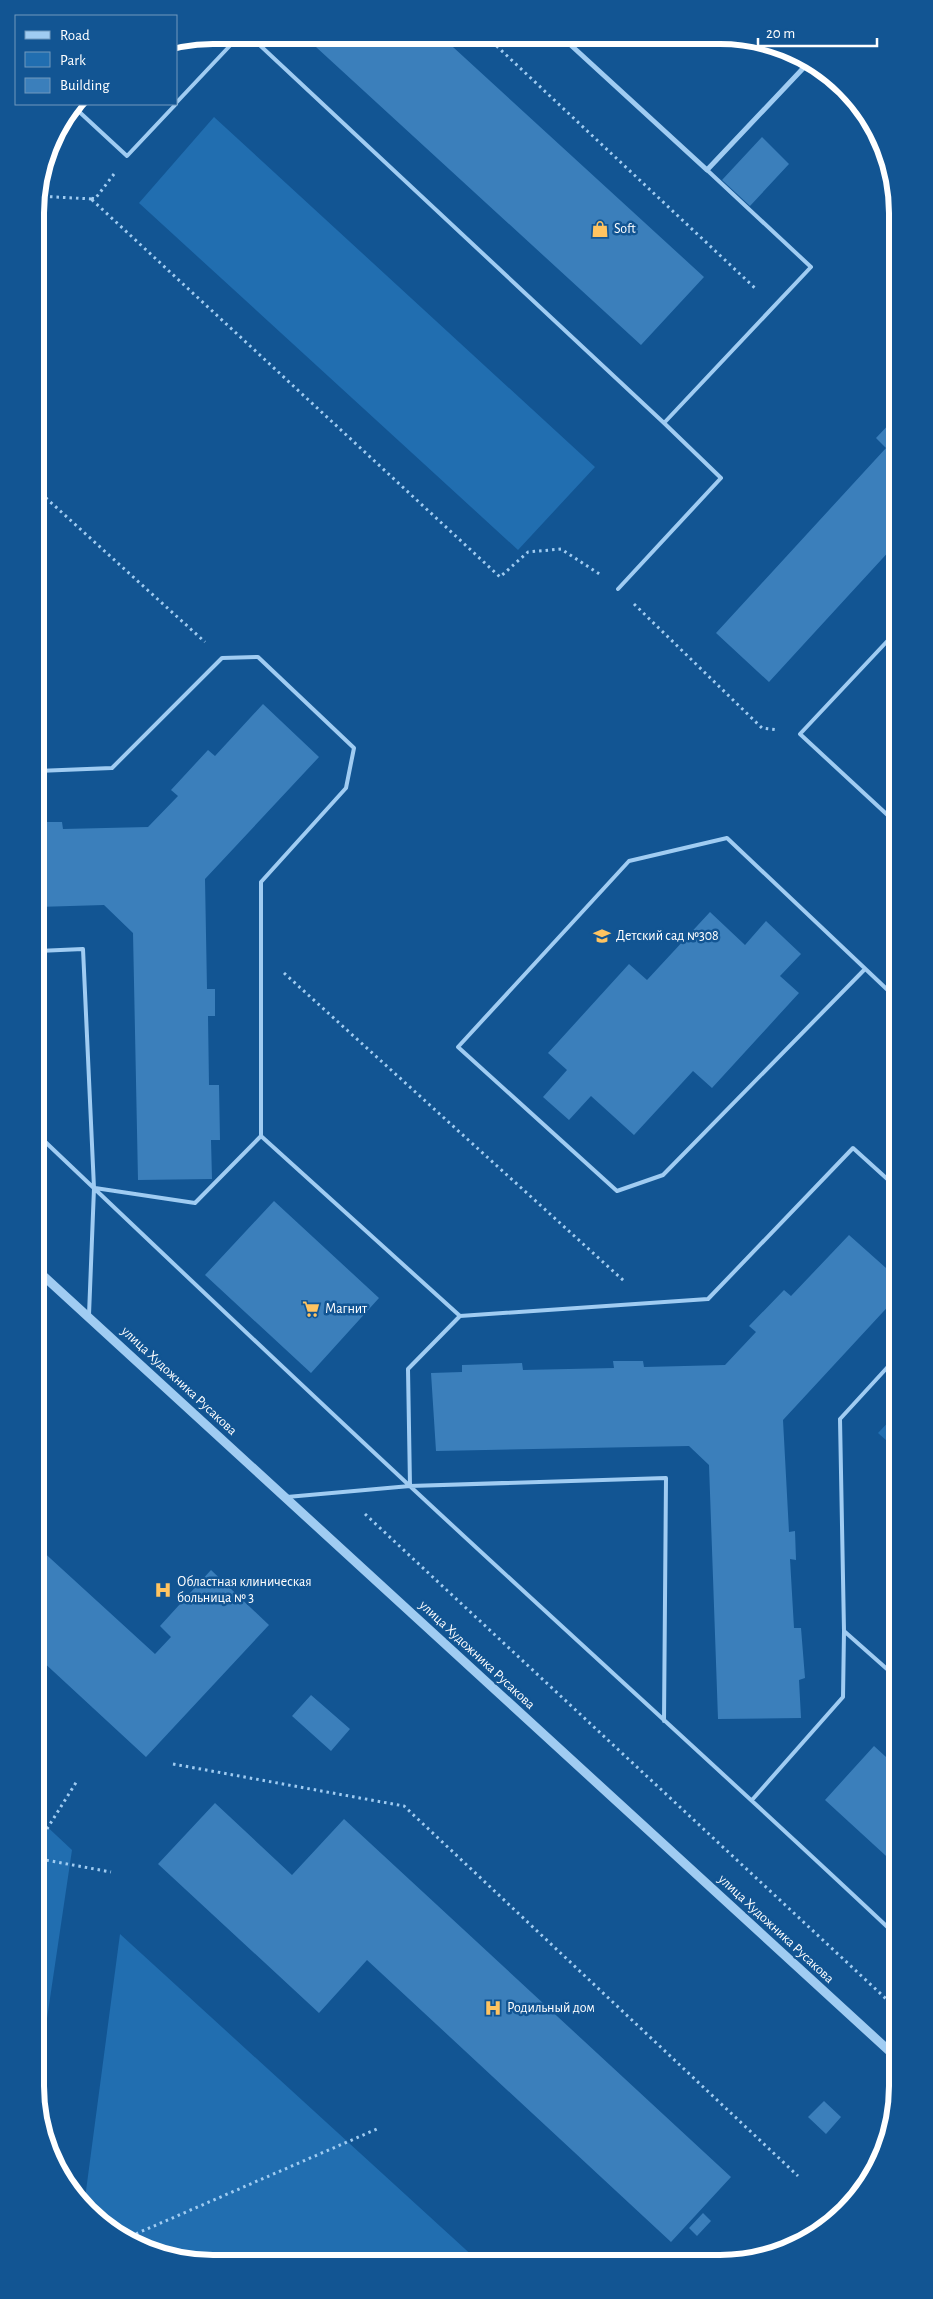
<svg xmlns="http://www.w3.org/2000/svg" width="933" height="2299" viewBox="0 0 933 2299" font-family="'Alegreya Sans',sans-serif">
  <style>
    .green { fill: #216eb0 }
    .building { fill: #3b7fbb }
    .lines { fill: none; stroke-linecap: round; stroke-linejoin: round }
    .path { stroke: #a0ccf2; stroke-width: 3; stroke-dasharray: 2.5 4; stroke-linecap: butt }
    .service { stroke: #a0ccf2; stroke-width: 4 }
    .minor { stroke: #a0ccf2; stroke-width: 5 }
    .tertiary { stroke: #a0ccf2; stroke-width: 9 }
    .labels { text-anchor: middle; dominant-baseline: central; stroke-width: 5; stroke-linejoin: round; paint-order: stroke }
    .poi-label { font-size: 14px; fill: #fff; stroke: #125593; text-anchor: start }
    .street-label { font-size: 14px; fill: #fff; stroke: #125593 }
    .rim { fill: none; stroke: #fff; stroke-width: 6 }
  </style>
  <rect width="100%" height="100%" fill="#125593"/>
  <path class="green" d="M214,117L595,467L518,550L139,203Z
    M896,1414V1449L878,1433Z
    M40,1820L72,1850L41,2059Z
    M120,1934L476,2259L178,2261L134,2246L87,2212L84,2206Z"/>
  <path class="building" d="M304,36H441L704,277L641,345Z
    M762,137L789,164L750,206L722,180Z
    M893,420V547L769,682L716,633L886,448L876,438Z
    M263,704L319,757L205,879L207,989H215V1016H208L209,1085H219L220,1140H211L212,1179L138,1180L133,933L104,905L37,907V822H62L63,829L148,827L178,796L171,790L208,750L215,756Z
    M710,912L745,945L766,921L801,954L780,976L799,993L712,1088L693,1071L634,1135L591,1096L569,1120L543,1097L567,1070L548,1053L629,964L647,980Z
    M274,1201L379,1298L311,1373L205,1275Z
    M849,1235L895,1276V1299L783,1420L789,1532L795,1531L796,1560L790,1559L794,1628H801L805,1678L799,1680L801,1718L718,1719L709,1465L689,1446L436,1451L431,1373L462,1372V1365L522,1363L523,1370L614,1368L613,1361H643L644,1367L725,1365L756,1332L749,1326L784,1290L791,1296Z
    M39,1548L155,1654L171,1637L160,1626L211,1570L269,1625L146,1757L40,1659Z
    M311,1695L350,1729L331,1751L292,1716Z
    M874,1746L897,1767V1866L825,1800Z
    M215,1803L292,1875L344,1819L731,2177L671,2242L367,1960L319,2013L158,1864Z
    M824,2101L841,2117L826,2134L808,2117Z
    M703,2213L711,2221L697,2236L689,2228Z"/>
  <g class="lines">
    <path class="path" d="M487,37L757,290
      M114,174L95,199L90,198L500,577L528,552L561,549L601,575
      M37,196L92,199
      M36,489L205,642
      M634,604L762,728L778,730
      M284,973L624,1281
      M365,1514L897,2009
      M173,1764L404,1806L798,2176
      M40,1840L77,1781
      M40,1859L111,1872
      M124,2239L377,2129"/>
    <path class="service" d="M249,35L664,423L811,267L707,170
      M176,103L240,35
      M74,107L127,156L176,104
      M618,589L721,478L664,423
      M893,635L800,734L894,821
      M37,771L112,768L222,658L258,657L354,748L346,788L261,882V1136L460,1316L708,1299L853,1148L895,1186
      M38,951L83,949L94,1188L89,1315
      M865,969L663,1175L617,1191L458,1047L629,861L727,838L894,996
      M38,1135C162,1253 286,1371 412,1488C573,1638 737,1785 897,1936
      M95,1188L195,1203L261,1136
      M895,1359L840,1419L844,1631L896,1677
      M410,1486L408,1369L460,1316
      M287,1497L410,1486L666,1478L664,1721
      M752,1800L843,1697L844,1631"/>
    <path class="minor" d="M562,37L707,170L810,61"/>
    <path class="tertiary" d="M38,1271L898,2059"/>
  </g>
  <defs>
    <g id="shop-bare" transform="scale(1.35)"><path d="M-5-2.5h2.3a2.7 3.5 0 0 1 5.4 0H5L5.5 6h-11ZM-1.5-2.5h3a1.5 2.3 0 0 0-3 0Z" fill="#ffc461" stroke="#125593" stroke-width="2.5" paint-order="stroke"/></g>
    <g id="school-bare" transform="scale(1.35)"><path d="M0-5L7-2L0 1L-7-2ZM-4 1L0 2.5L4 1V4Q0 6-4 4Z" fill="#ffc461" stroke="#125593" stroke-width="2.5" paint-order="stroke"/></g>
    <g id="supermarket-bare" transform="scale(1.35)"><path d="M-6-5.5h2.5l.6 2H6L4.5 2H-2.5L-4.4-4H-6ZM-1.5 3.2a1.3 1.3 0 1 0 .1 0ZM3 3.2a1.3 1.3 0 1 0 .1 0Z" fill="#ffc461" stroke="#125593" stroke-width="2.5" paint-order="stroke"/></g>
    <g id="hospital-bare" transform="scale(1.35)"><path d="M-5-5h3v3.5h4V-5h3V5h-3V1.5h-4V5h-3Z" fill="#ffc461" stroke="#125593" stroke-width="2.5" paint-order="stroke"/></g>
  </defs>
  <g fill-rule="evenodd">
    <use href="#shop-bare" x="600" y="229"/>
    <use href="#school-bare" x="602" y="936"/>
    <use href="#supermarket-bare" x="311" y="1309"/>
    <use href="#hospital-bare" x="163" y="1590"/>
    <use href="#hospital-bare" x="493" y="2008"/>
  </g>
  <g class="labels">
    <g class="poi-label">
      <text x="614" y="229">Soft</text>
      <text x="616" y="936">Детский сад №308</text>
      <text x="325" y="1309">Магнит</text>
      <text x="177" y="1582">Областная клиническая<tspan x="177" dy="16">больница № 3</tspan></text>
      <text x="507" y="2008">Родильный дом</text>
    </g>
    <g class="street-label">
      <text transform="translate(179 1381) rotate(43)">улица Художника Русакова</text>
      <text transform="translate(477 1655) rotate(43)">улица Художника Русакова</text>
      <text transform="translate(776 1929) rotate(43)">улица Художника Русакова</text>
    </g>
  </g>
  <path d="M0 0H933V2299H0ZM213 44H720A169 169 0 0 1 889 213V2086A169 169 0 0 1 720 2255H213A169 169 0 0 1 44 2086V213A169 169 0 0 1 213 44Z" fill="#125593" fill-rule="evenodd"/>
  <path class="rim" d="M213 44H720A169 169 0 0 1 889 213V2086A169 169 0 0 1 720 2255H213A169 169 0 0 1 44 2086V213A169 169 0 0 1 213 44Z"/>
  <rect x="15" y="15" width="162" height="90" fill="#125593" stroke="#7199be"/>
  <rect x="25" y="31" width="25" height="8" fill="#a0ccf2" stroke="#7199be"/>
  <text x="60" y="40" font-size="15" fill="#ffffff">Road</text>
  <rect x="25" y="52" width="25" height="15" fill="#216eb0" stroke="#7199be"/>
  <text x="60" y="65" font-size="15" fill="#ffffff">Park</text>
  <rect x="25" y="78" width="25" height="15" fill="#3b7fbb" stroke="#7199be"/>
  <text x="60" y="90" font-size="15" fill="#ffffff">Building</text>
  <path d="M758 38v8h119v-8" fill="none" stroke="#ffffff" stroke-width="2.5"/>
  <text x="766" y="38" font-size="15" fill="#ffffff" stroke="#125593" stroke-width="4" paint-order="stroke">20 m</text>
</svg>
